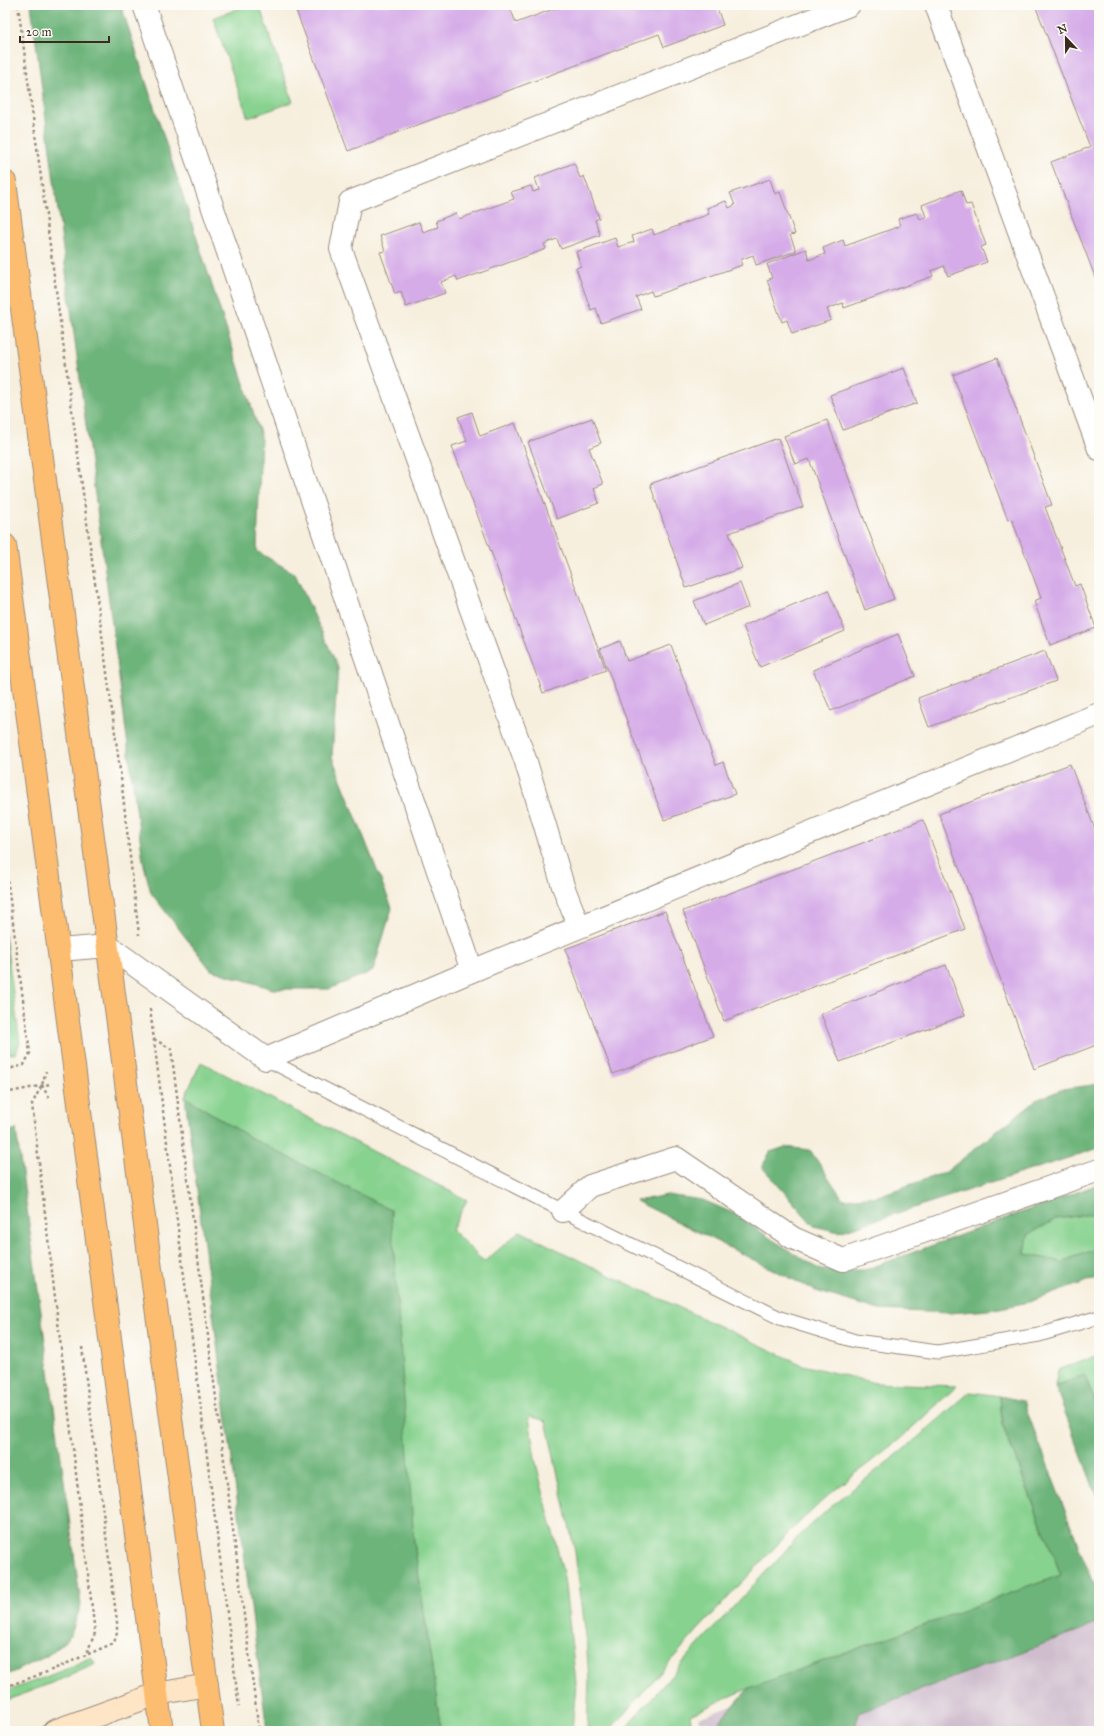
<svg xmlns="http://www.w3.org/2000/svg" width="1104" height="1736" viewBox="0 0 1104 1736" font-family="'IM FELL Great Primer',serif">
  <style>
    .industrial { fill: #cfbdce }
    .green { fill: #87d28f; stroke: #617e56 }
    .forest { fill: #6db47a; stroke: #546f4c }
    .building { fill: #d5ace8 }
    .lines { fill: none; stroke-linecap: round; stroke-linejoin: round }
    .lane-casing { stroke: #998c7e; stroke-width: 15 }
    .street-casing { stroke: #998c7e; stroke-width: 24 }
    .secondary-casing { stroke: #998c7e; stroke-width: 24 }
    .highway-casing { stroke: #998c7e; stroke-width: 24 }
    .path { stroke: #998c7e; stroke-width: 2.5; stroke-dasharray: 3 3; stroke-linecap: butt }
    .lane { stroke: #fff; stroke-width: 13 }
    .street { stroke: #fff; stroke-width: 22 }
    .secondary { stroke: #fee5c5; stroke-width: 22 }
    .highway { stroke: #fcbd6f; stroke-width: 22 }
  </style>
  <rect width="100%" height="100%" fill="#fdfcf7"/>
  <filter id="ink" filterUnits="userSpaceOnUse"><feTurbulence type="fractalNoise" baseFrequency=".025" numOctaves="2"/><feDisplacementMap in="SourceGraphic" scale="8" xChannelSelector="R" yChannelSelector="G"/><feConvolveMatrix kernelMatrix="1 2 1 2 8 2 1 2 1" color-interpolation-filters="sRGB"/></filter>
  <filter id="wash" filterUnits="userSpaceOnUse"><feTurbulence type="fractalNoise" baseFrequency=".012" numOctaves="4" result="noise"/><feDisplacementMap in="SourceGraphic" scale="16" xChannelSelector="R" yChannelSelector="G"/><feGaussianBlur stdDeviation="0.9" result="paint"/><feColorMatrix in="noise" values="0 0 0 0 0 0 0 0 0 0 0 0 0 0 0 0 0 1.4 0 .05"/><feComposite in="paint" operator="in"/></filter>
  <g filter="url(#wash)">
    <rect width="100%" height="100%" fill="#f7efde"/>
    <path class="industrial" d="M1099,1579V1731H703L698,1718Z"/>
    <path class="green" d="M248,5H259L293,102L248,118L213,18Z
      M5,935L20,1042L16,1054L5,1053Z
      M201,1062L467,1200L452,1230L484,1262L520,1231L607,1274L803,1365L875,1383L957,1386L901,1438L831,1493L791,1530L697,1631L609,1731H587L589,1681L586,1636L575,1552L546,1421L529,1416L535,1459L564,1577L576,1683L572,1731H441L414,1542L251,1138L185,1097Z
      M1099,1213V1248L1061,1262L1025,1254L1028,1235L1056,1219Z
      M1099,1355V1413L1085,1375L1055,1386L1058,1370Z
      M970,1392L1000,1396L1002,1424L1061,1575L749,1688L690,1715L693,1731H623L699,1644L797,1538L835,1503L908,1446Z
      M91,1657L95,1664L67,1677L5,1701V1692L64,1670Z"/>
    <path class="forest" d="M31,5H121L261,436L257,551L295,574L338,667L332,757L392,908L373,971L329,989H273L211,970L151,893L143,861Z
      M1099,1084V1148L839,1232L814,1226L762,1167L770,1152L785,1147L810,1150L843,1199L878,1196L946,1172L1036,1100L1063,1089Z
      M185,1097L251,1138L391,1210L414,1542L441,1731H267Z
      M16,1129L81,1605L70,1637L47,1656L5,1676V1133Z
      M1099,1184V1213L1056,1219L1028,1235L1025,1254L1061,1262L1099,1248V1277L1029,1302L990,1310L949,1313L879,1310L816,1291L636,1201L667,1195L703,1200L735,1214L773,1240L821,1270H865Z
      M1085,1375L1099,1413V1502L1055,1386Z
      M1000,1396L1023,1401L1099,1599V1623L858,1713L855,1731H719L720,1721L749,1688L1061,1575L1002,1423Z"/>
    <g id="blocks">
      <path class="building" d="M294,5H509L516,23L564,5H716L723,25L664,47L659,34L348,151Z
        M1035,5H1099V287L1051,162L1090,147Z
        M574,163L580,178L584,176L599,218L595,220L600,235L561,249L557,239L544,244L546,249L458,281L456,276L441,282L445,293L406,307L401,292L395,294L380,252L385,251L380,236L419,222L423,232L438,227L436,221L456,213L459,219L514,199L511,192L531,186L533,192L539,190L535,178Z
        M770,179L775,194L780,192L795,234L790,235L796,251L756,265L753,255L740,260L742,265L653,296L651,291L636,297L641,309L601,323L596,308L591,310L576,268L581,266L576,252L615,238L618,247L634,242L632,236L652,229L654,235L709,214L707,208L726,201L729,208L735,205L730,193Z
        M961,190L966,205L971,204L986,245L981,247L987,262L948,276L944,266L931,271L933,276L844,308L843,303L827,309L831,320L792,334L787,320L782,322L767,280L772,278L767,264L806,249L809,260L825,254L823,248L843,240L845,246L900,226L898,219L917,213L920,219L926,217L922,205Z
        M997,358L1052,505L1045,507L1075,586L1080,584L1096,628L1050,645L1034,601L1041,598L1012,519L1008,520L953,375Z
        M904,368L917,403L843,430L830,395Z
        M472,412L480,436L515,423L606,670L543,693L452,446L467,441L458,417Z
        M592,418L601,443L589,448L603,484L594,488L599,503L557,519L528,442Z
        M827,420L894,599L865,610L809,459L795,464L784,436Z
        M778,438L803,507L729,533L742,568L686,588L650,484Z
        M740,583L749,607L704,625L694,601Z
        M828,590L845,631L760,667L743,626Z
        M898,634L915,676L831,711L813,670Z
        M620,641L627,661L671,645L716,765L723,762L735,794L664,820L600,649Z
        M1045,651L1056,681L929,727L918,698Z
        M1070,764L1099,840V1044L1034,1069L939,814Z
        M923,820L965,929L724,1021L683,911Z
        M665,911L713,1036L613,1074L565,949Z
        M946,965L965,1015L840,1062L821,1014Z"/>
    </g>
  </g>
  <g filter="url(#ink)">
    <use href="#blocks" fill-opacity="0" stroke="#998c7e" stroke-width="1"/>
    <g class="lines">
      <g class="lane-casing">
        <path id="lane" d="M266,1059L563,1211L780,1318L855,1341L938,1352L1039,1335L1099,1317"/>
      </g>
      <g class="street-casing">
        <path id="street" d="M144,5L472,971
          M936,5L1099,449
          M579,927L563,886L526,762L341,249L350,202L849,5
          M59,950L108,946L266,1059L472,971L1099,714
          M563,1211L590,1186L676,1158L793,1238L843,1260L1099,1170"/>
      </g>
      <g class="secondary-casing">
        <path id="secondary" d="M54,1731L157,1694L207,1685"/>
      </g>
      <g class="highway-casing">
        <path id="highway" d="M5,182L213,1731
          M5,545L162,1731"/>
      </g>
      <path class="path" d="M18,5L121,778L139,935
        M5,862L30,1053L24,1065L12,1068L5,1065
        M150,1009L239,1707
        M154,1039L171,1049L259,1731
        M42,1085L50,1100
        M5,1093L50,1084
        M82,1347L117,1622V1633L114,1643L86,1655
        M5,1687L47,1672L86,1655L95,1633L32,1104L42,1085L46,1071"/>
      <use href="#lane" class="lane"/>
      <use href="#street" class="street"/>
      <use href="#secondary" class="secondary"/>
      <use href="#highway" class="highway"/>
    </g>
  </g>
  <rect width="1104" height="1736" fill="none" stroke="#fdfcf7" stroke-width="20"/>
  <g transform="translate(1066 38) rotate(338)" stroke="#fdfcf7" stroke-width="3" paint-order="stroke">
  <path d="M0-3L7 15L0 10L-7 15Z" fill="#3b2a1e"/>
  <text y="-6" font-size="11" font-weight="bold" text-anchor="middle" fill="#3b2a1e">N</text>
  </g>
  <path d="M20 36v6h89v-6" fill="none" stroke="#3b2a1e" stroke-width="2"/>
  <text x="26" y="36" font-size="12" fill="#3b2a1e" stroke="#fdfcf7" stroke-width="3" paint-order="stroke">20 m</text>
</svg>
